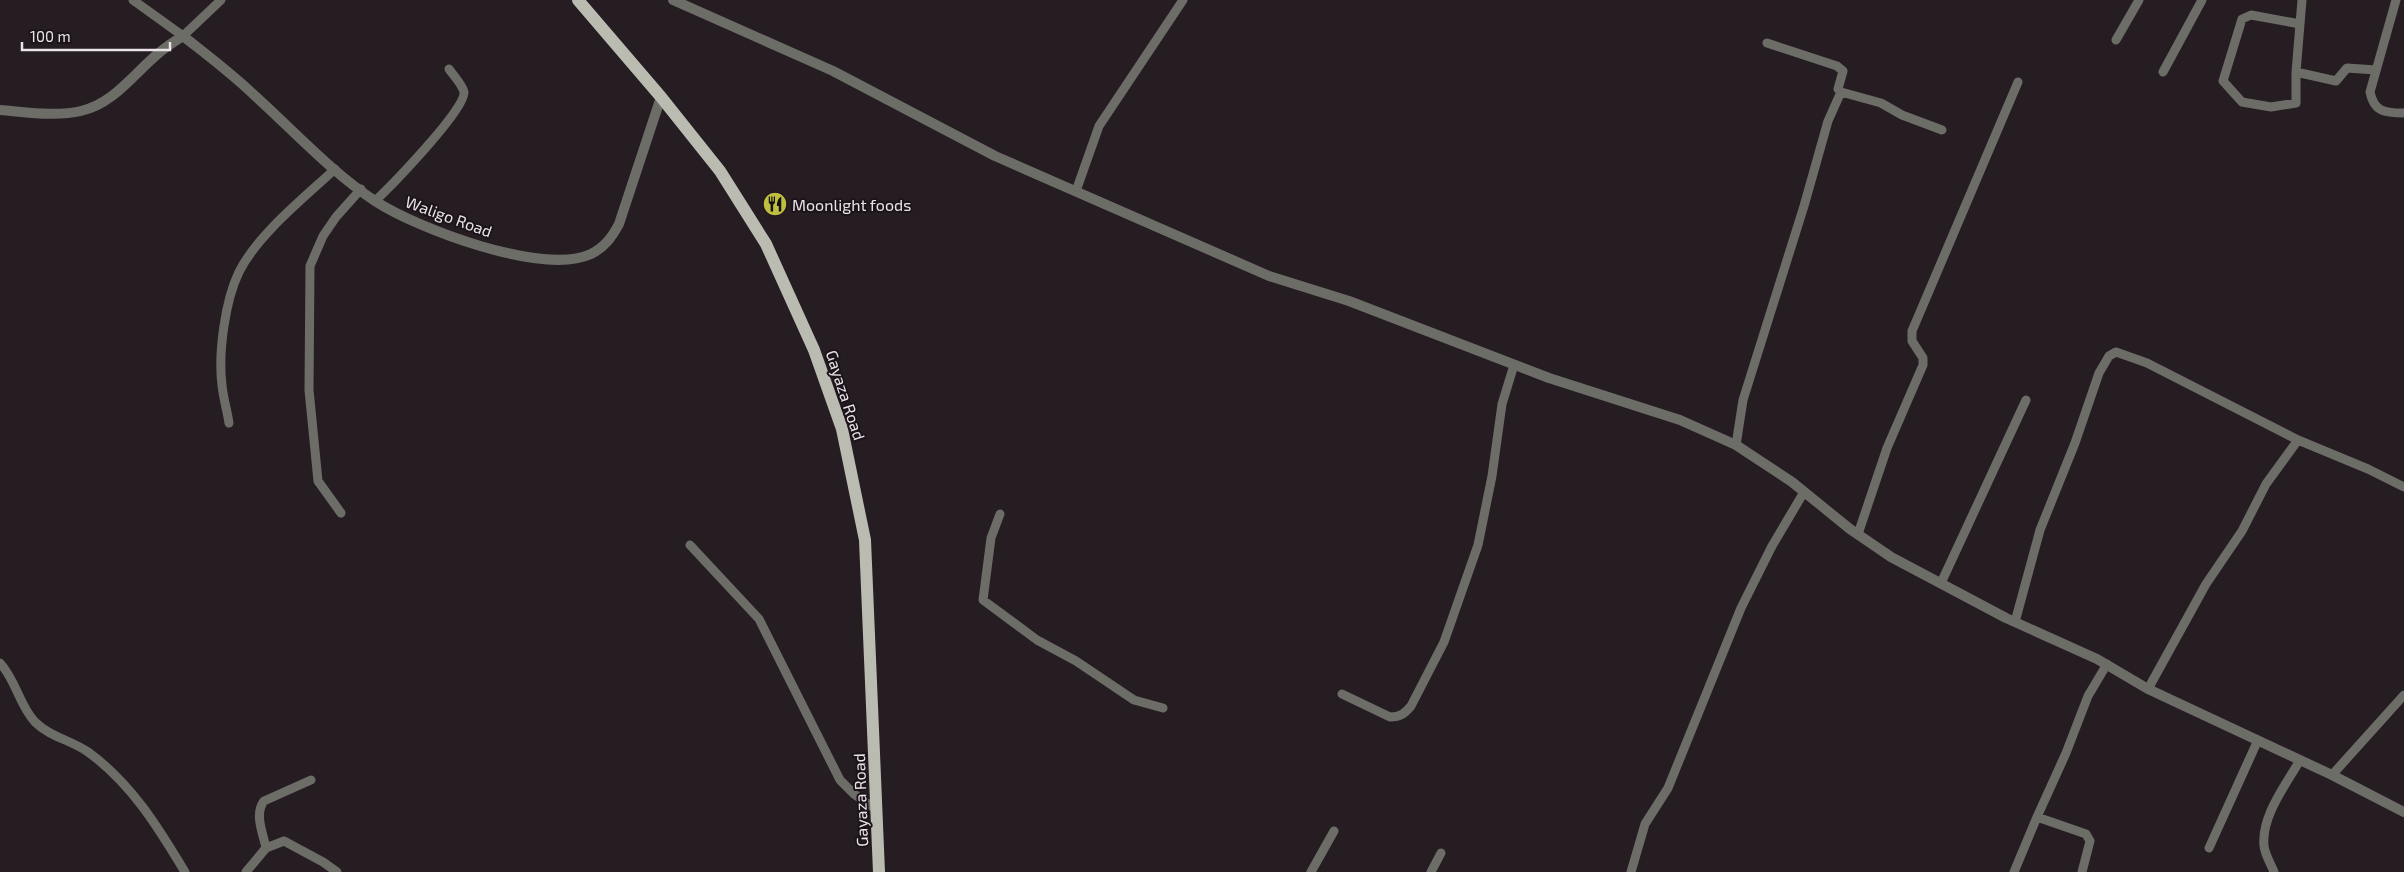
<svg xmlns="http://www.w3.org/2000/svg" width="2404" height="872" viewBox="0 0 2404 872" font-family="'Exo 2',sans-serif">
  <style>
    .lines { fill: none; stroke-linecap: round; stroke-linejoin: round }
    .minor { stroke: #6d6d68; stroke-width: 9 }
    .tertiary { stroke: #6d6d68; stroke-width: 10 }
    .primary { stroke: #bbbcb1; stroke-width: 12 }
    .labels { text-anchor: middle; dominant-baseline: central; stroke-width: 4; stroke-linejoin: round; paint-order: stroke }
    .poi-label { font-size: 16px; fill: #eae4e8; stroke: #1c141a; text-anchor: start }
    .street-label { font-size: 16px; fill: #eae4e8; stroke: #1c141a }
  </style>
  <rect width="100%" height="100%" fill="#261d23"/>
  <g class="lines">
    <path class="minor" d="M133,0L183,36L221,0
      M2302,0L2296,72L2336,81L2347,68L2376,70
      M2396,0L2370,92C2374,112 2385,113 2404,113
      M2116,40L2139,0
      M1767,43L1837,66L1843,71L1838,89L1841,92L1881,103L1902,115L1942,130
      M2163,72L2202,0
      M2296,72V103L2271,107L2242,102L2223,81L2242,19L2251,15L2300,24
      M1076,191L1099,126L1183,0
      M375,201C390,187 467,108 464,92C462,84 453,75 449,69
      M229,423C227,410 223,397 222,385C218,353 225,301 239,272C258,234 304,198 335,169
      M1736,445L1743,400L1804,206L1828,121L1841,92
      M341,513L318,481L309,390L310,266L323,236L336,217L361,189
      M1000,514L991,538L983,600L1037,640L1076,661L1134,700L1163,708
      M1858,534L1887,448L1923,365V358L1912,341V331L2018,82
      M690,545L759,619L840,780L854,794L877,810
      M1941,583L2026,400
      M2015,622L2040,530L2075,443L2099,373L2109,356L2116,352L2147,363L2298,440L2368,469L2404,487
      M0,663C16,680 19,705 35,722C50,737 71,740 88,752C131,783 158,827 185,872
      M2148,689L2206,584L2242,531L2266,484L2298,440
      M1342,694L1390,717C1401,717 1405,713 1411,706L1444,642L1478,545L1492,476L1502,404L1514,365
      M2332,775L2404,695
      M266,848C263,833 254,814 264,801L311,780
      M2209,848L2258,740
      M246,872L266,848L284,841L323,862L337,872
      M1311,872L1334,831
      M1431,872L1441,853
      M1631,872L1645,824L1668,788L1741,608L1772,546L1804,492
      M2014,872L2037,817
      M2082,872L2090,841L2086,834L2037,817L2066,753L2088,696L2107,664
      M2274,872C2271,864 2265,855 2264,846C2261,816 2286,785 2300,760"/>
    <path class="tertiary" d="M673,0L833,71L995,156L1269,276L1349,301L1549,378L1680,420L1736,445L1792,482L1850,529L1891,557L2006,618L2097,659L2148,689L2332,775L2404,812
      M0,110C26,112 55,117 81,111C114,104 135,72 160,52C167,46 175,41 183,36C207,55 231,73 253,94C292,129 331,172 375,201C418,229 543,276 591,254C605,247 612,237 619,224L661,97"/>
    <path class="primary" d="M578,0L661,97L720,171L766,244L814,350L842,429L865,540L879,872"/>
  </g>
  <defs>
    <g id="restaurant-disc" transform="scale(1.25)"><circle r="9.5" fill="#bfbe41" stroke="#1c141a"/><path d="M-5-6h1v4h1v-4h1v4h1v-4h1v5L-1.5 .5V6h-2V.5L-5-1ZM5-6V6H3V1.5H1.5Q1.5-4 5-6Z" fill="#111"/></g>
  </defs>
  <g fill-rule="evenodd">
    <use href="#restaurant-disc" x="775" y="204"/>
  </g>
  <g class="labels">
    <g class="poi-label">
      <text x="792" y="204">Moonlight foods</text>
    </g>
    <g class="street-label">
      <text transform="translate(449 216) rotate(20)">Waligo Road</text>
      <text transform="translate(846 395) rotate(72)">Gayaza Road</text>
      <text transform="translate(860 800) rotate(-92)">Gayaza Road</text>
    </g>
  </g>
  <path d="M22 42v8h148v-8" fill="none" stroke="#eae4e8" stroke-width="2.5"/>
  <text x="30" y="42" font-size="15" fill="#eae4e8" stroke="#1c141a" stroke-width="4" paint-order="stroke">100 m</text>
</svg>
